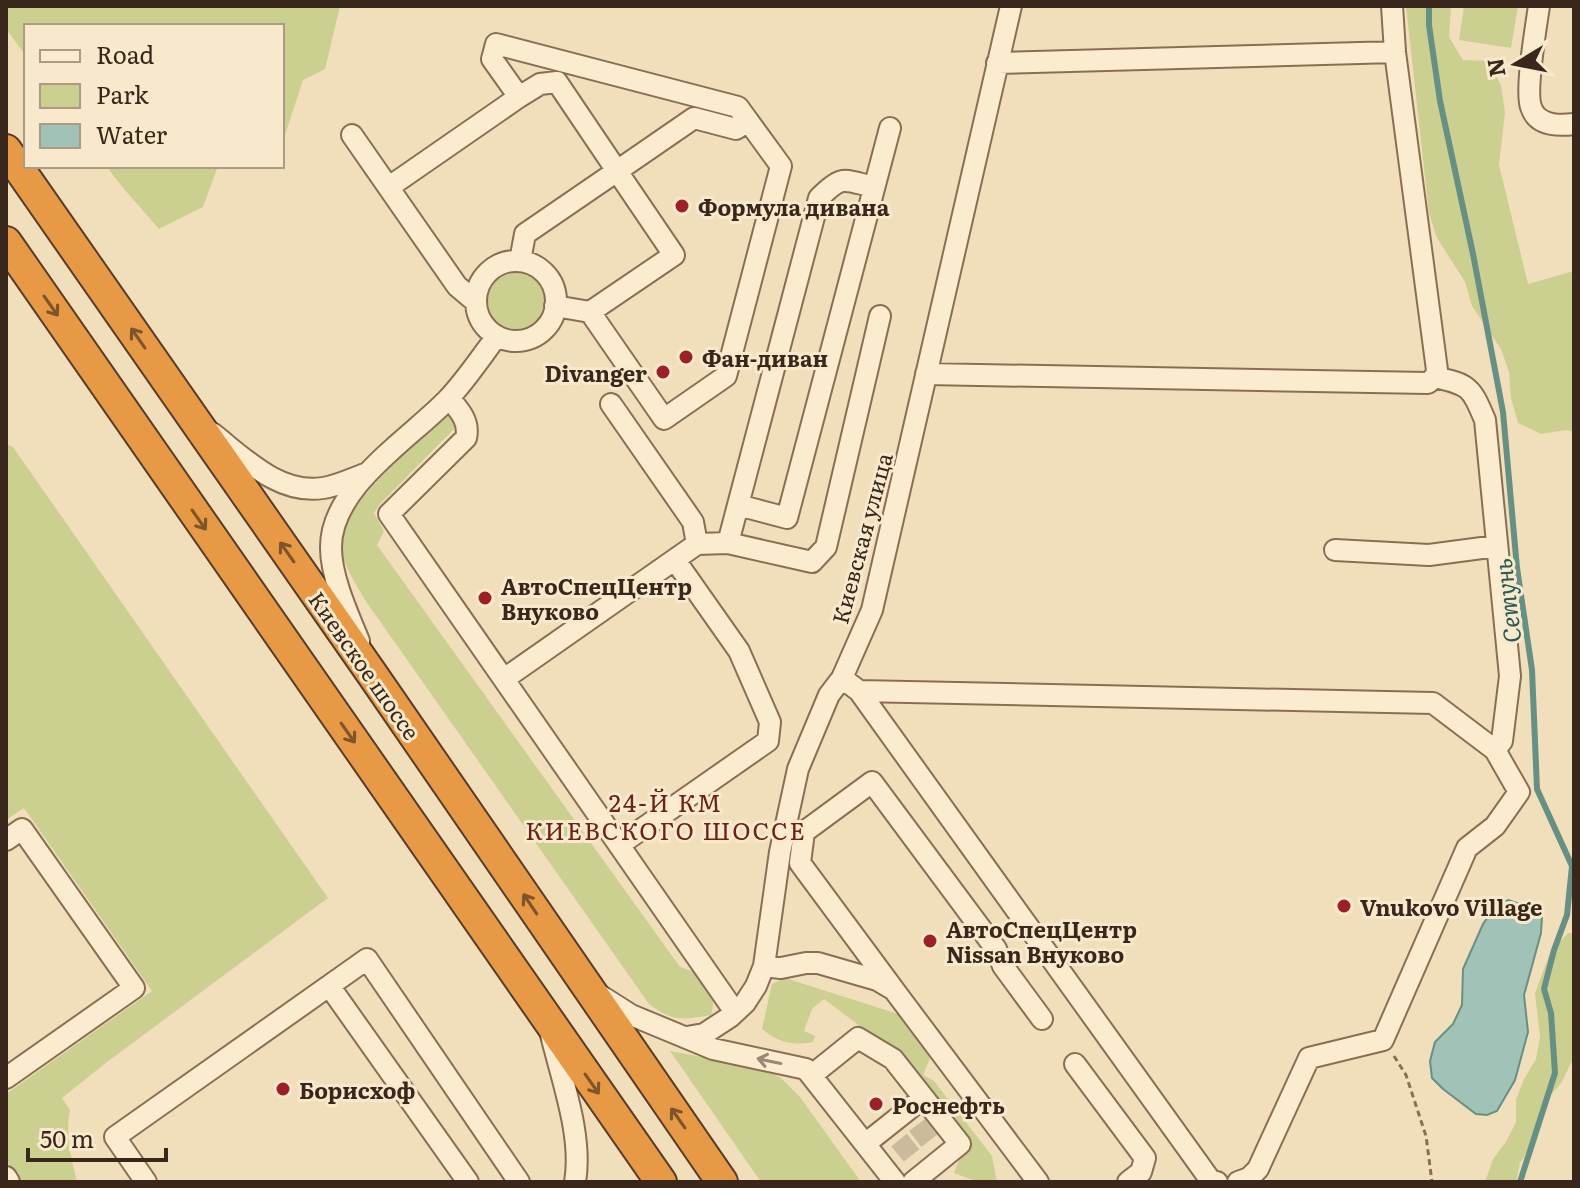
<svg xmlns="http://www.w3.org/2000/svg" width="1580" height="1188" viewBox="0 0 1580 1188" font-family="Literata,serif">
  <style>
    .green { fill: #cbcf90 }
    .water { fill: #a1c2b6; stroke: #679084; stroke-width: 2 }
    .lines { fill: none; stroke-linecap: round; stroke-linejoin: round }
    .stream { stroke: #679084; stroke-width: 6 }
    .minor-tunnel { stroke: #ccba9c; stroke-width: 20; stroke-dasharray: 20 10; stroke-linecap: butt }
    .minor-casing { stroke: #8a6e54; stroke-width: 24 }
    .highway-casing { stroke: #573d29; stroke-width: 34 }
    .path { stroke: #8a6e54; stroke-width: 3; stroke-dasharray: 6 4; stroke-linecap: butt }
    .minor { stroke: #fbecd0; stroke-width: 20 }
    .highway { stroke: #e89945; stroke-width: 30 }
    .oneway { stroke: #7e552b }
    .oneway2 { stroke: #9a8a75 }
    .poi-dot { fill: #9d2027; stroke: #f8e9cc; stroke-width: 3 }
    .labels { text-anchor: middle; dominant-baseline: central; stroke-width: 6; stroke-linejoin: round; paint-order: stroke }
    .poi-label { font-size: 22px; font-weight: bold; fill: #38271a; stroke: #f8e9cc; text-anchor: start }
    .street-label { font-size: 22px; fill: #38271a; stroke: #f8e9cc }
    .water-label { font-size: 24px; font-style: italic; fill: #285954; stroke: #f8e9cc }
    .neighbourhood-label { font-size: 24px; letter-spacing: 2px; fill: #682417; stroke: #f8e9cc }
  </style>
  <rect width="100%" height="100%" fill="#f1dfbc"/>
  <path class="green" d="M6,6H340L325,69L303,80L282,144V26H26V56L6,29Z
    M1406,6H1451L1449,37L1463,60L1489,61L1501,85L1505,112L1499,165L1528,284L1574,271V432L1566,430L1541,434L1518,423L1511,398L1509,372L1501,349L1472,306L1465,282L1437,238L1429,213Z
    M1464,6H1518L1511,48L1459,40Z
    M106,166H218L203,207L159,229L124,189Z
    M488 301a28 28 0 1 1 56 0a28 28 0 1 1-56 0Z
    M451,414L456,424L453,430L380,504L374,513L384,531L377,545L680,967L702,974C711,989 716,997 711,1015C683,1020 673,1022 649,1004L365,600C355,582 341,563 341,542C341,506 417,443 443,418Z
    M6,444L13,447L328,898L107,1062L62,1098L70,1110C65,1135 71,1157 77,1182H21L6,1160V1094L152,991L24,808L6,820Z
    M1568,933H1574V1056L1562,1082L1548,1098L1541,1117L1536,1138L1520,1163L1516,1182H1485L1493,1159L1506,1142L1516,1122V1100L1524,1079L1536,1059L1540,1037L1535,993L1550,953Z
    M785,978L898,1014L930,1058L923,1075L934,1081L992,1156L997,1182H978L954,1173L967,1140L913,1066L824,999L812,1009L804,1031L815,1036L813,1042C793,1046 777,1042 762,1029L772,984Z
    M670,1051L750,1066L766,1070L781,1078L800,1097L861,1182H761Z"/>
  <path class="water" d="M1508,900L1532,908L1542,917L1541,933L1524,995L1528,1032L1515,1080L1497,1111L1487,1115L1476,1114L1443,1089L1432,1078L1430,1061L1435,1042L1453,1024L1462,1005L1463,969L1483,924L1495,907Z"/>
  <g class="lines">
    <path class="stream" d="M1429,6V25L1440,101L1473,254L1503,412L1517,568L1532,670L1537,789L1572,866L1567,915L1554,950L1544,989L1551,1013L1555,1073L1520,1182"/>
    <path class="minor-tunnel" d="M917,1125L934,1147
      M899,1140L916,1161"/>
    <g class="minor-casing">
      <path id="minor" d="M1392,6L1395,52L1437,370L1435,377
        M1539,6C1536,27 1525,90 1531,107C1537,126 1558,126 1574,124
        M997,63L1395,52
        M519,97L540,84L557,82L617,171L694,118L736,129L748,121
        M352,135L457,286L476,302
        M389,187L519,97L492,59L496,44L738,107L781,166L726,376L664,419L590,312L555,306
        M520,261L525,234L617,171L674,255L590,312
        M476 301a40 40 0 1 1 80 0a40 40 0 1 1-80 0Z
        M926,374L1428,383L1435,377C1470,385 1471,387 1485,420L1510,676L1502,741L1495,750
        M449,398C459,410 470,421 466,438L389,514L735,1012
        M212,433C244,458 279,495 323,488C337,486 351,479 365,474
        M738,505L787,518L890,128
        M728,543L819,198C843,174 843,180 874,187
        M697,544L728,543L812,562L826,547L880,316
        M1335,550L1429,555L1497,546
        M359,641C348,614 331,577 331,548C330,487 411,438 448,399C466,380 481,357 497,336
        M842,678L859,691L1433,703L1495,750L1519,792L1495,826L1467,848L1383,1040L1309,1058L1258,1169L1249,1178L1238,1182
        M504,679L697,544L693,522L611,404
        M859,691L1211,1181L1217,1182
        M6,840L22,829L134,988L6,1078
        M619,845L768,741L770,722L739,651L675,560
        M764,966L781,968L806,963H818L877,980L894,990L1038,1182
        M330,987L468,1182
        M894,990L800,863L804,832L872,782L996,949L1003,966L1042,1019
        M598,994L631,1015L713,1049L806,1069L895,1182
        M551,1035C562,1080 583,1137 575,1182
        M687,1037L704,1034L730,1017L745,1003L756,986L764,966L780,852L798,769L829,695L842,678L872,610L1011,6
        M1075,1064L1145,1158L1141,1172L1128,1182
        M812,1075L858,1038L893,1059L960,1144L913,1182
        M865,1144L923,1098
        M6,1177L9,1182
        M146,1182L115,1137L367,959L519,1182"/>
    </g>
    <g class="highway-casing">
      <path id="highway" d="M6,150L372,674L722,1182
        M6,242L661,1182"/>
    </g>
    <path class="path" d="M1394,1056L1406,1075L1426,1136L1432,1182"/>
    <use href="#minor" class="minor"/>
    <use href="#highway" class="highway"/>
  </g>
  <defs><path id="oneway-shaft" d="M-6 0H5M1.5-3L5.5 0L1.5 3" fill="none" stroke-width="1.6" stroke-linecap="round" stroke-linejoin="round" transform="scale(2)"/></defs>
  <g class="oneway">
    <use href="#oneway-shaft" transform="translate(51 306) rotate(55)"/>
    <use href="#oneway-shaft" transform="translate(138 338) rotate(-125)"/>
    <use href="#oneway-shaft" transform="translate(199 520) rotate(55)"/>
    <use href="#oneway-shaft" transform="translate(287 552) rotate(-125)"/>
    <use href="#oneway-shaft" transform="translate(348 733) rotate(55)"/>
    <use href="#oneway-shaft" transform="translate(530 904) rotate(-124)"/>
    <use href="#oneway-shaft" transform="translate(592 1084) rotate(55)"/>
    <use href="#oneway-shaft" transform="translate(678 1118) rotate(-125)"/>
  </g>
  <use class="oneway2" href="#oneway-shaft" transform="translate(769 1061) rotate(-168)"/>
  <g class="poi-dot">
    <circle cx="682" cy="206" r="8"/>
    <circle cx="686" cy="357" r="8"/>
    <circle cx="663" cy="372" r="8"/>
    <circle cx="485" cy="598" r="8"/>
    <circle cx="1344" cy="906" r="8"/>
    <circle cx="930" cy="941" r="8"/>
    <circle cx="283" cy="1089" r="8"/>
    <circle cx="876" cy="1104" r="8"/>
  </g>
  <g class="labels">
    <g class="poi-label">
      <text x="698" y="206">Формула дивана</text>
      <text x="702" y="357">Фан-диван</text>
      <text x="647" y="372" text-anchor="end">Divanger</text>
      <text x="501" y="585">АвтоСпецЦентр<tspan x="501" dy="25">Внуково</tspan></text>
      <text x="1360" y="906">Vnukovo Village</text>
      <text x="946" y="928">АвтоСпецЦентр<tspan x="946" dy="25">Nissan Внуково</tspan></text>
      <text x="299" y="1089">Борисхоф</text>
      <text x="892" y="1104">Роснефть</text>
    </g>
    <g class="street-label">
      <text transform="translate(861 538) rotate(-75)">Киевская улица</text>
      <text transform="translate(365 665) rotate(55)">Киевское шоссе</text>
    </g>
    <g class="water-label">
      <text transform="translate(1506 601) rotate(-97)">Сетунь</text>
    </g>
    <g class="neighbourhood-label">
      <text x="666" y="801">24-Й КМ<tspan x="666" dy="28">КИЕВСКОГО ШОССЕ</tspan></text>
    </g>
  </g>
  <rect width="1580" height="1188" fill="none" stroke="#38271a" stroke-width="16"/>
  <rect x="24" y="24" width="260" height="144" fill="#f8e9cc" stroke="#ab9b85" stroke-width="2"/>
  <rect x="40" y="50" width="40" height="12" fill="#fbecd0" stroke="#ab9b85" stroke-width="2"/>
  <text x="96" y="64" font-size="24" fill="#38271a">Road</text>
  <rect x="40" y="84" width="40" height="24" fill="#cbcf90" stroke="#ab9b85" stroke-width="2"/>
  <text x="96" y="104" font-size="24" fill="#38271a">Park</text>
  <rect x="40" y="124" width="40" height="24" fill="#a1c2b6" stroke="#ab9b85" stroke-width="2"/>
  <text x="96" y="144" font-size="24" fill="#38271a">Water</text>
  <g transform="translate(1516 64) rotate(260)" stroke="#f8e9cc" stroke-width="6" paint-order="stroke">
  <path d="M0-6L14 30L0 20L-14 30Z" fill="#38271a"/>
  <text y="-12" font-size="22" font-weight="bold" text-anchor="middle" fill="#38271a">N</text>
  </g>
  <path d="M28 1148v12h138v-12" fill="none" stroke="#38271a" stroke-width="4"/>
  <text x="40" y="1148" font-size="24" fill="#38271a" stroke="#f8e9cc" stroke-width="6" paint-order="stroke">50 m</text>
</svg>
